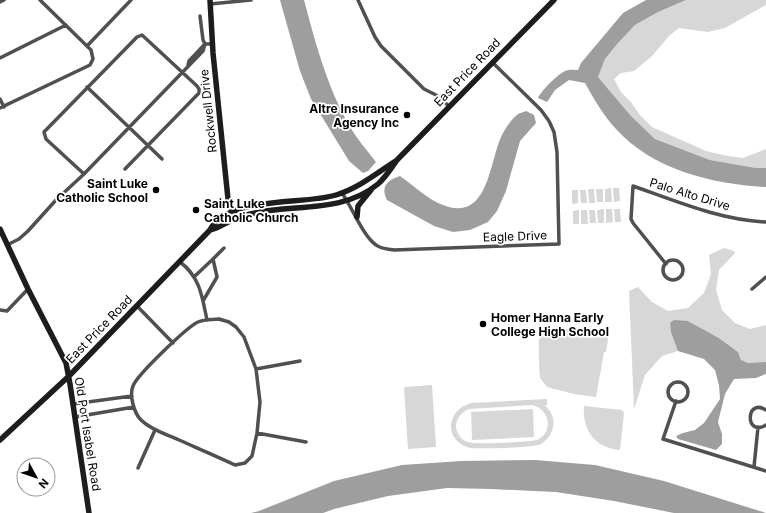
<svg xmlns="http://www.w3.org/2000/svg" width="766" height="513" viewBox="0 0 766 513" font-family="Inter,sans-serif">
  <style>
    .green { fill: #d7d7d7; fill-rule: evenodd }
    .water { fill: #9e9e9e }
    .lines { fill: none; stroke-linecap: round; stroke-linejoin: round }
    .street { stroke: #505050; stroke-width: 3.5 }
    .secondary { stroke: #1d1d1d; stroke-width: 5.5 }
    .poi-dot { fill: #000; stroke: #fff; stroke-width: 1.5 }
    .labels { text-anchor: middle; dominant-baseline: central; stroke-width: 3.5; stroke-linejoin: round; paint-order: stroke }
    .street-label { font-size: 12px; fill: #000; stroke: #fff }
    .poi-label { font-size: 12px; font-weight: bold; fill: #000; stroke: #fff; text-anchor: end }
  </style>
  <rect width="100%" height="100%" fill="#fff"/>
  <path class="green" d="M686,0H766V5L725,28L708,32L679,28L669,36L652,56L634,71L621,73L614,79L621,92L631,102L639,114L652,127L706,151L728,156L743,158L766,149V168H756L710,160L655,139L631,116L598,77L605,59L618,43L635,25L658,12Z
    M611,188L612,202H605V189Z
    M613,188H619L620,201L614,202Z
    M588,189H594L595,203H589Z
    M596,189H603V202H597Z
    M572,190H578V203L572,204Z
    M580,190H586L587,203H581Z
    M604,209V223H598L597,210Z
    M606,209H612L613,222L606,223Z
    M614,209H620L621,222H615Z
    M579,210V224H573V211Z
    M581,210H587L588,224H581Z
    M589,210H595L596,223H590Z
    M724,248L734,251L735,253L719,270L716,290L722,310L735,323L750,329L766,325V362L748,363L741,360L738,352L719,338L688,321L677,345L678,351L662,356L645,375L634,409L629,291L638,287L652,302L668,311L688,308L704,293L711,274L709,255Z
    M564,328L570,330L589,333L590,332L603,333L608,339L606,352H604L596,397L574,394L547,387L540,378L539,364V340L544,330Z
    M432,385L436,447L408,449L404,387Z
    M547,399V405H545C551,411 555,419 553,427C552,434 547,440 541,444C532,448 482,449 470,448C443,441 446,410 471,403ZM532,405C550,409 554,432 537,440C527,442 475,445 468,442C461,440 456,433 456,425C457,417 462,412 469,409Z
    M584,406L622,410L624,413L620,450C595,448 582,430 584,406Z
    M533,409L534,437L472,440L471,412Z"/>
  <path class="water" d="M280,0H304C315,41 327,87 349,125C356,138 367,150 376,162L368,171L363,173L349,161L311,99L300,71Z
    M646,0H686L658,12L635,25L618,43L605,59L598,77L631,116L655,139L710,160L756,168H766V187C712,184 653,170 616,129C603,115 594,99 585,83L569,80L555,90L547,102L538,98C541,91 558,74 565,71C569,69 575,70 578,70L581,63L623,13Z
    M526,111L534,115L536,123L520,141L506,191L497,211L488,222L470,230L453,232L434,226L387,200C380,186 388,180 400,176C413,185 424,196 438,203C485,225 488,173 499,142C502,134 506,127 511,121C513,119 515,116 518,114C520,113 524,112 526,111Z
    M674,320L688,321L719,338L738,352L741,360L748,363L766,362V374L756,378L734,379L725,394L718,422L722,434V444L716,450L678,439L676,436L683,433L695,430L704,423L720,399L719,385L715,370L704,359L678,351L671,332L670,323Z
    M535,460L595,465L664,481L766,513H674L614,501L556,492L491,489L447,488L388,496L334,509L323,513H251L259,511L334,481L402,465L461,461Z"/>
  <g class="lines">
    <path class="street" d="M358,0L375,37L381,46L424,89L436,95L449,106
      M0,2L4,0
      M210,4L251,0
      M200,16L203,40L205,44
      M87,46L131,0
      M0,58L66,25
      M188,65L189,61L205,44H213
      M87,87L162,159
      M0,99L4,107
      M0,108L90,65L93,59L91,50L40,0
      M84,174L46,139L44,132L137,37L142,35L197,86L199,89V93L125,169
      M342,193C352,207 363,236 376,245C381,249 388,249 394,250L559,244L557,152L554,132L549,121L541,110L492,62
      M7,245L19,239L28,231L56,200L84,174L203,51L205,44
      M213,259L224,248
      M663 270a10 10 0 1 1 20 0a10 10 0 1 1-20 0Z
      M180,262C200,277 202,296 207,320
      M666,264L633,223L631,219L633,186C676,201 720,220 766,222
      M195,276L213,259L217,277L203,301
      M752,289L766,277
      M137,306L173,343
      M0,310L7,311L28,289
      M219,319L229,322L236,327L244,337L256,369L260,402L257,433L252,456L245,463L235,465C216,456 197,448 179,440C166,434 151,430 141,420C134,413 129,395 133,386C137,375 187,327 198,322C205,319 212,320 219,319Z
      M256,369L300,361
      M668 392a10 10 0 1 1 20 0a10 10 0 1 1-20 0Z
      M676,401L663,439L766,471
      M73,404L132,396
      M766,410C745,397 745,438 766,425
      M75,417L134,407
      M257,433L306,442
      M754,467L758,427
      M138,468L155,430"/>
    <path class="secondary" d="M210,0L213,53L228,199L234,214
      M357,217L358,206L371,190
      M0,229L28,289L66,363L70,384L89,513
      M210,230C220,228 226,222 235,219C241,216 249,214 255,213C296,204 343,213 378,184C386,177 391,168 397,160L554,0
      M0,440L69,376L210,230C226,196 304,205 336,195C359,188 377,173 397,160"/>
  </g>
  <g class="poi-dot">
    <circle cx="407" cy="115" r="4"/>
    <circle cx="156" cy="190" r="4"/>
    <circle cx="196" cy="210" r="4"/>
    <circle cx="483" cy="324" r="4"/>
  </g>
  <g class="labels">
    <g class="street-label">
      <text transform="translate(467 72) rotate(-46)">East Price Road</text>
      <text transform="translate(208 111) rotate(-96)">Rockwell Drive</text>
      <text transform="translate(690 194) rotate(17)">Palo Alto Drive</text>
      <text transform="translate(515 236) rotate(-2)">Eagle Drive</text>
      <text transform="translate(99 329) rotate(-46)">East Price Road</text>
      <text transform="translate(88 434) rotate(81)">Old Port Isabel Road</text>
    </g>
    <g class="poi-label">
      <text x="399" y="108">Altre Insurance<tspan x="399" dy="14">Agency Inc</tspan></text>
      <text x="148" y="183">Saint Luke<tspan x="148" dy="14">Catholic School</tspan></text>
      <text x="204" y="203" text-anchor="start">Saint Luke<tspan x="204" dy="14">Catholic Church</tspan></text>
      <text x="491" y="317" text-anchor="start">Homer Hanna Early<tspan x="491" dy="14">College High School</tspan></text>
    </g>
  </g>
  <g transform="translate(36 477) rotate(130)"><circle r="19" fill="#ffffff" stroke="#999999"/>
  <path d="M0-3L7 15L0 10L-7 15Z" fill="#000000"/>
  <text y="-6" font-size="11" font-weight="bold" text-anchor="middle" fill="#000000">N</text>
  </g>
</svg>
